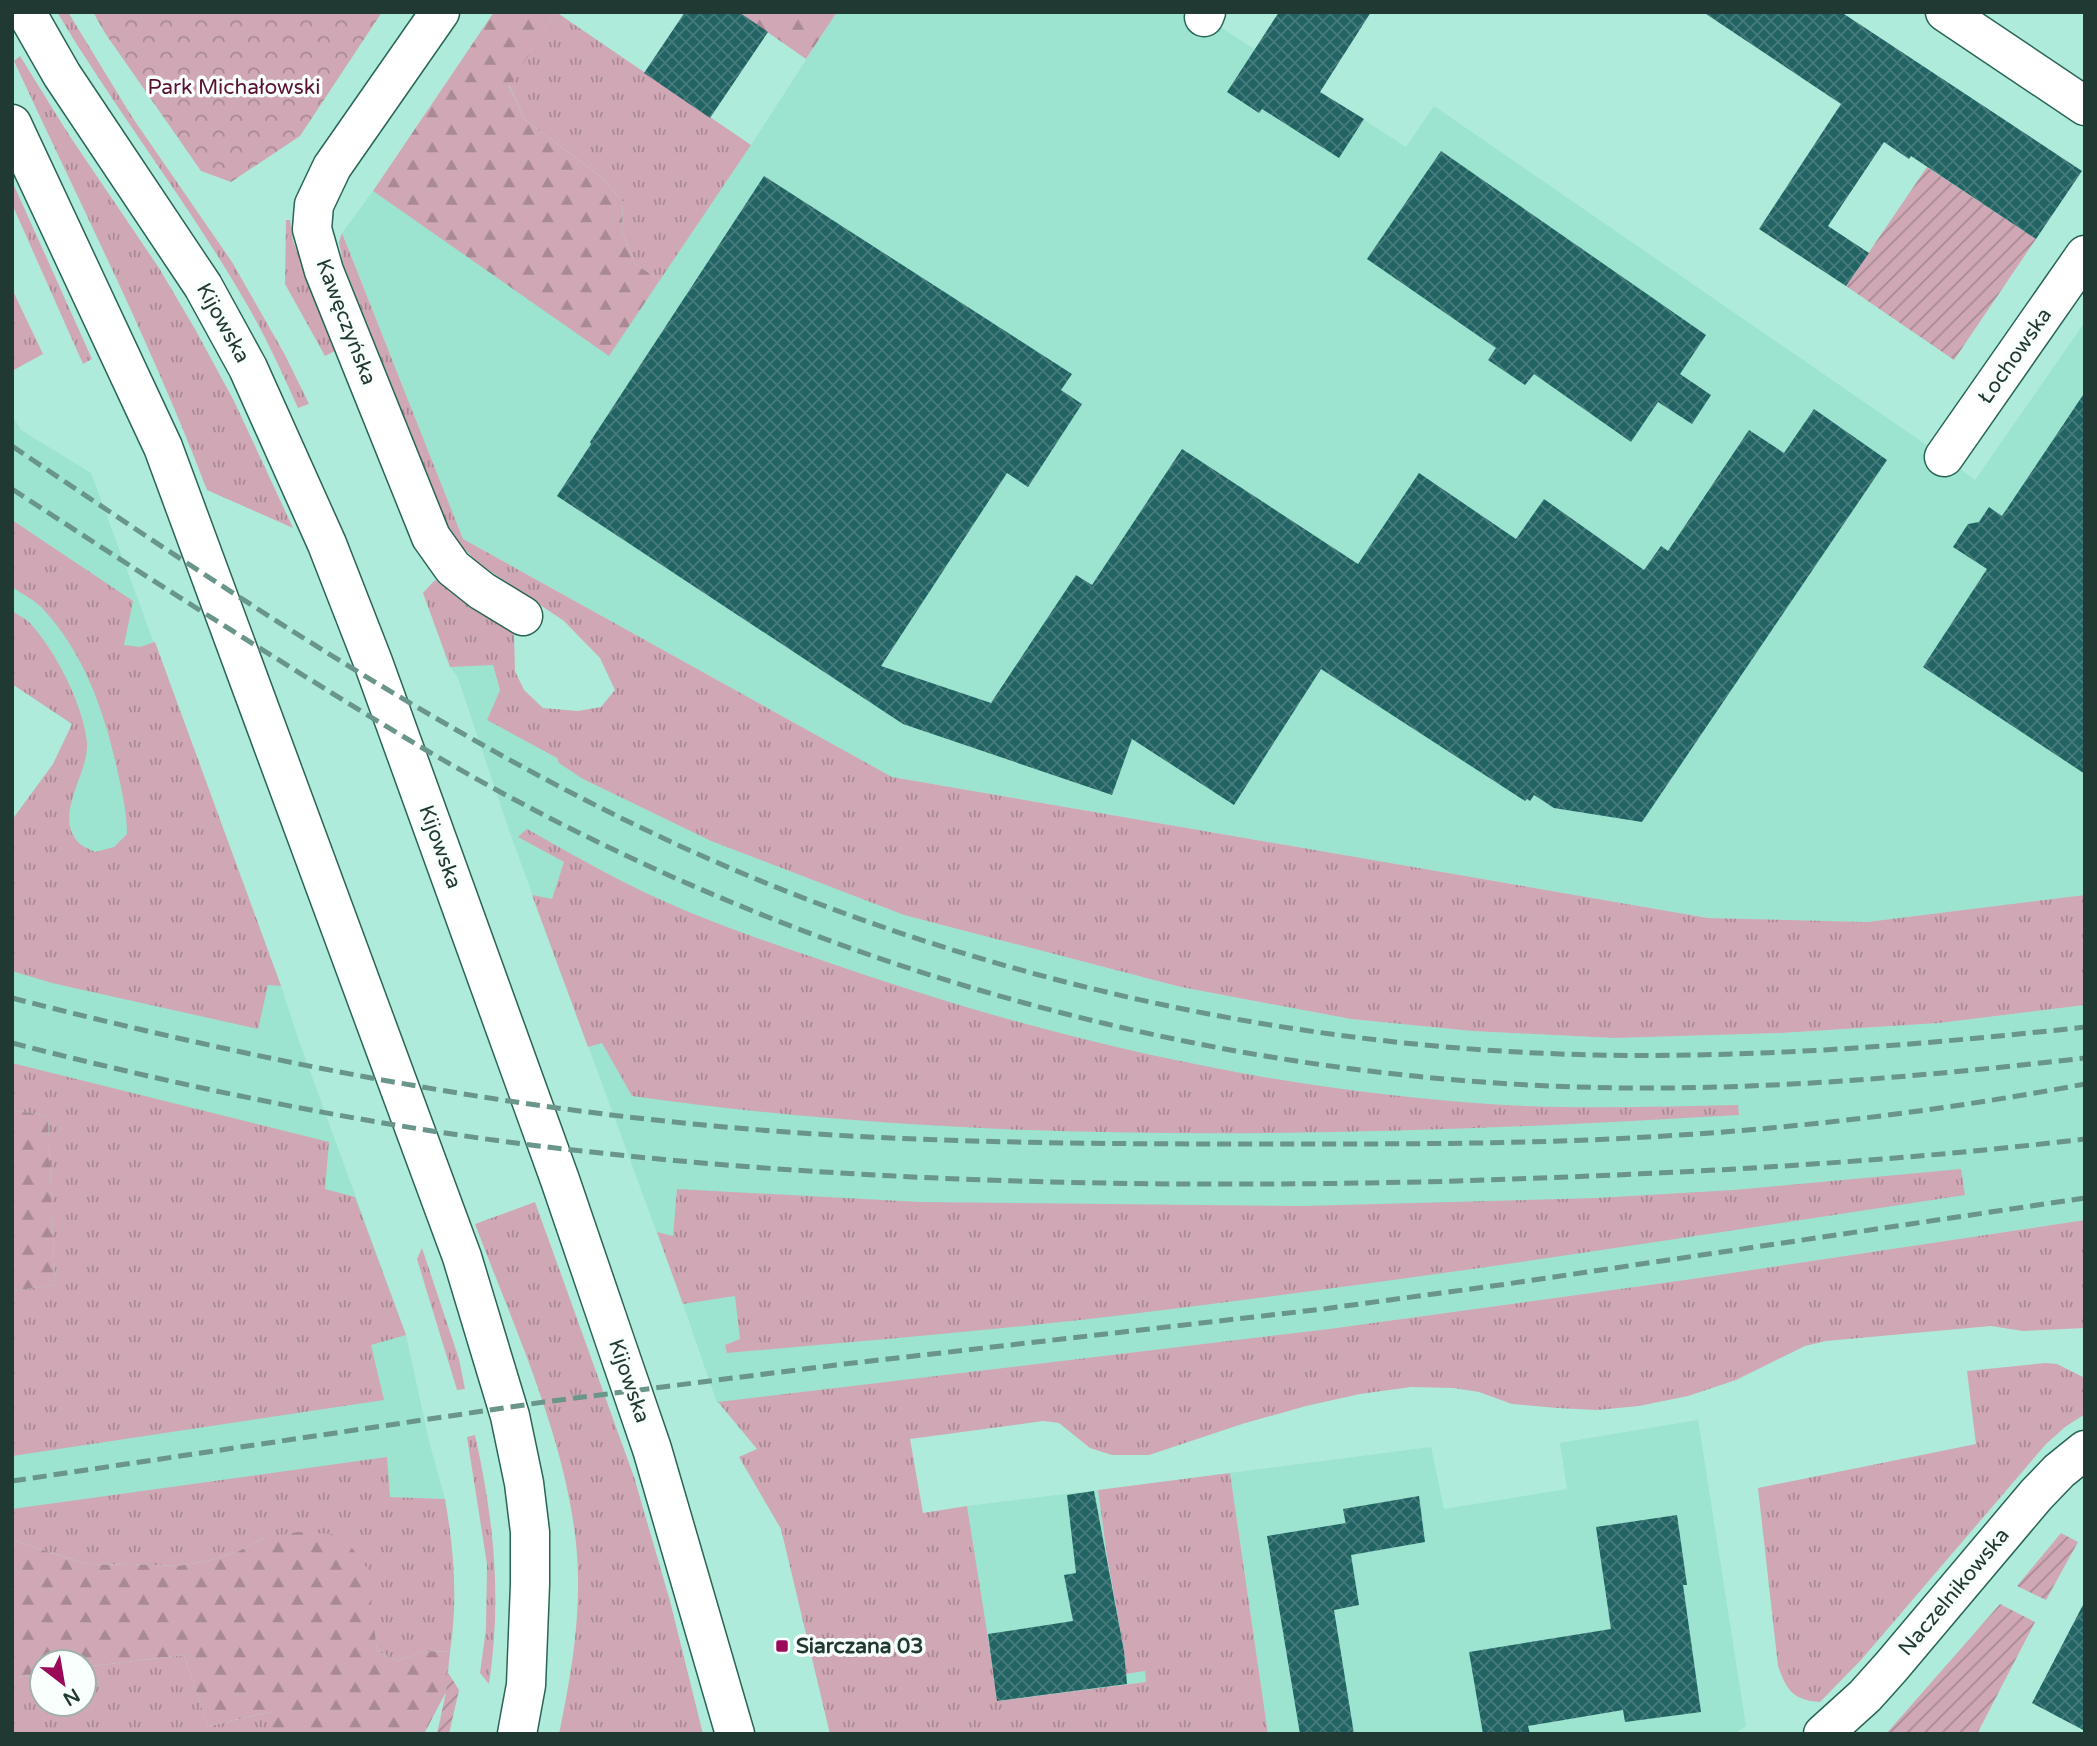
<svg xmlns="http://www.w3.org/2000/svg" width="2097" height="1746" viewBox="0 0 2097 1746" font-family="'Varela Round',sans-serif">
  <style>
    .built { fill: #9ce3d0 }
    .grass { fill: url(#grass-tufts) }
    .forest { fill: url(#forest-firs) }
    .park { fill: url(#park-crowns) }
    .garden { fill: url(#garden-furrows) }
    .building { fill: url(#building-cross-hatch) }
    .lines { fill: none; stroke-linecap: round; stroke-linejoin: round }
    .minor-casing { stroke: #296557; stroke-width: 41 }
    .tertiary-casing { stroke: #296557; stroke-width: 41 }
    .secondary-casing { stroke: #296557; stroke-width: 41 }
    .minor { stroke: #fff; stroke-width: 38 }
    .tertiary { stroke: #fff; stroke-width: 38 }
    .secondary { stroke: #fff; stroke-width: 38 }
    .rail { stroke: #69958a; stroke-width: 5; stroke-dasharray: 14 7; stroke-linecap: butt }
    .poi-dot { fill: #9b0a59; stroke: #f9fffd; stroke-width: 2.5 }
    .labels { text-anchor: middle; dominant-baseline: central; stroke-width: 7; stroke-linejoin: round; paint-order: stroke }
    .park-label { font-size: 21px; fill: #5a0f33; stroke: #f9fffd }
    .street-label { font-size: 21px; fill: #203933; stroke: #f9fffd }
    .poi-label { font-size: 21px; font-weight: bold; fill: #203933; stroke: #f9fffd; text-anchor: start }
  </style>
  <defs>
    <pattern id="grass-tufts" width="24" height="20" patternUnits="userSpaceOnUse" patternTransform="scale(1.75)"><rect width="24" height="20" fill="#d0a7b5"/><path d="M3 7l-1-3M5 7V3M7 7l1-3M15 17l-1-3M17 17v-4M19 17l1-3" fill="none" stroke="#a88994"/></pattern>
    <pattern id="forest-firs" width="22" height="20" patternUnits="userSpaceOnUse" patternTransform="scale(1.75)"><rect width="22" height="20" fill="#d0a7b5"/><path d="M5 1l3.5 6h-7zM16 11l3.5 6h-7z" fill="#a88994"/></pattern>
    <pattern id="park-crowns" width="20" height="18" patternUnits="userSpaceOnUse" patternTransform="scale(1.75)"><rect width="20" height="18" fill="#d0a7b5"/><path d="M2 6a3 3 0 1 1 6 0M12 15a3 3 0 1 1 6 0" fill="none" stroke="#a88994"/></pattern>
    <pattern id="garden-furrows" width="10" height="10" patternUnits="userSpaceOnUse" patternTransform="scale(1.75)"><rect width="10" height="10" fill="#d0a7b5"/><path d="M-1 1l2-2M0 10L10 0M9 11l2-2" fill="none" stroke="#a88994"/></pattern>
    <pattern id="building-cross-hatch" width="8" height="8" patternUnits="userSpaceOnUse" patternTransform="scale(1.75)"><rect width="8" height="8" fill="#226363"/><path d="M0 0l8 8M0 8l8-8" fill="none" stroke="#487b7b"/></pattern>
  </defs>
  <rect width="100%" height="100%" fill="#aeebdb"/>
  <path class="built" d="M837,12H1197L1406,147L1434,106L1944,457L1975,480L2085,322V895L1867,922L1708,918L892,777L463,539L342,233L373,191L609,355L751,145Z
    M12,415L21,430L91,473L281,986L299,1041L406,1335L429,1441L445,1499L389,1497L387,1457L12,1539V820L53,764L72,724L12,684Z
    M473,664L493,665L500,690L487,720L557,758L583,779L711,841L904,915L1181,987L1351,1019L1472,1031L1614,1038L1781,1033L1939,1023L2085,1005V1220L1685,1280L1329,1329L717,1403L682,1301L511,836L458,678L450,667Z
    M1698,1420L1746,1726L1734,1734H1268L1230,1473L1431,1447L1444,1509L1567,1489L1560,1443Z
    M1098,1490L1107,1556L1124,1651L1126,1674L1145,1671L1146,1682L997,1701L967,1506Z"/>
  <path class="grass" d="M57,12H68L132,117L232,262L285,355L309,404L298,408C284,377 270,346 254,317C195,211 119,116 57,12Z
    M556,12L751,145L660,280L635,264L622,231L623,202L600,176L525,120L509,85Z
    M20,56L69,135L159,268L195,329L234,401L293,528L207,490C151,343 80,204 14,61Z
    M12,181L92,359L83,364L12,204Z
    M286,220H290L293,241L337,350L325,356L285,284Z
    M342,233L463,539L892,777L1708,918L1867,922L2085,895V1005L1939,1023L1781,1033L1614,1038L1472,1031L1351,1019L1181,987L904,915L711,841L583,779L559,763L557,758L487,720L500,690L493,665L450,667L423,593L435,580L514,632L515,671L524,690L543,708L578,711L601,707L615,690L600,658L564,621L478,563L452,536L343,263L339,242Z
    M12,289L43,354L12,371Z
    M12,520L133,601L124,645L140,647L155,642L281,986L268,985L258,1029L52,983L12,971V820L53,764L72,724L12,684V611C18,615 25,618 30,623C55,650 84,706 87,743C89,774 54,812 77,841C81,846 89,849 95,852L114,847L127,834C127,810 121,788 116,764C103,708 83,652 43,609C35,600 22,594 12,587Z
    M527,829C578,858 629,887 684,910C744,935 807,955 868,976C1074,1045 1287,1092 1504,1105C1582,1109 1660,1107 1738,1105L1739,1115C1370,1137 999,1148 632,1096L602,1043L588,1047L532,895L552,899L564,862L518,837Z
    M12,1063L329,1142L325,1189L355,1197L406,1335L371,1345L384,1400L12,1456V1291L55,1285L48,1116L12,1110Z
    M1961,1169L1965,1195C1690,1237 1415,1280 1139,1313C1002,1330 864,1341 727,1353L725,1345L740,1339L735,1296L683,1304L657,1232L673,1236L677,1189L920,1202L1303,1206L1596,1198L1734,1190Z
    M535,1202L634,1477L670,1601L703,1734H559C570,1681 579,1630 578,1576C576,1459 516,1333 475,1224Z
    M2085,1220V1328L2023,1331L1991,1326L1826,1341L1805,1346L1736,1380L1688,1396L1639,1406L1597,1410L1557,1408L1512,1404L1479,1392L1454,1388L1411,1387L1360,1394L1306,1406L1242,1424L1149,1455H1112L1090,1448L1059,1423L1043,1421L910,1439L923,1513L967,1506L998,1701L1146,1682L1145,1671L1126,1674L1124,1651L1107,1556L1098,1490L1230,1473L1268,1734H830L781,1529L739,1457L757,1449L718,1402L1329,1329L1685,1280Z
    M422,1248L459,1359L465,1389L457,1390L417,1259Z
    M2045,1363L2057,1364L2085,1378V1414L2065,1427L2046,1444L1861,1660L1820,1702C1793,1700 1787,1691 1778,1666L1758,1488L1976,1444L1967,1371Z
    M475,1435C494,1520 502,1598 489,1684L480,1673L486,1629L487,1564L467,1437Z
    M387,1457L390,1497L445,1499C454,1550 458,1600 450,1652L425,1651L398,1661L377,1651L374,1629L265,1537L237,1552L207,1561L178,1566L130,1564L90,1565L12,1540V1509Z
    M184,1655L208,1726L269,1712V1734H12V1678L42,1673V1704H84V1667Z"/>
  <path class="forest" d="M494,12H556L509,86L525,120L600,176L623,202L622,231L635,264L660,280L609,356L373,191Z
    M739,12H837L806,59Z
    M12,1110L48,1116L55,1285L12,1291Z
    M298,1532L332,1534L352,1548L367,1568L377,1651L398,1661L425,1651L450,1652L446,1692L424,1734H269V1712L208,1726L184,1655L84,1667V1662H42V1673L12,1678V1540L90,1565L130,1564L178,1566L207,1561L237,1552L265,1537Z"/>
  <path class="park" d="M93,12H382L300,136L231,182L201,171L105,33Z"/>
  <path class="garden" d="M1927,167L2036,239L1954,360L1846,286Z
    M2061,1533L2078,1542L2046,1600L2017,1586Z
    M2000,1604L2035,1622L1977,1734H1886Z
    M447,1671L459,1690L449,1734H437L446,1692Z"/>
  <path class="building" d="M685,12H739L768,32L710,118L644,73Z
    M1279,12H1371L1320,92L1364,119L1339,158L1262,109L1259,113L1227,92Z
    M1703,12H1841L2082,171L2036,239L1911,156L1909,159L1884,142L1828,226L1869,253L1846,286L1759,229L1841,104Z
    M1441,151L1706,335L1680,374L1711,395L1692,424L1658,402L1631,442L1534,374L1525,385L1488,360L1496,348L1367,259Z
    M764,176L1072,374L1061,390L1082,404L1028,487L1007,473L881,666L991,703L1076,575L1092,585L1182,449L1358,564L1419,473L1516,539L1544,499L1644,570L1661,546L1668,551L1749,430L1784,453L1814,409L1887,460L1642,822L1554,808L1534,795L1530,801L1527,799L1525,801L1321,669L1234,805L1132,739L1112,795L903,724L557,496L591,444L590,442Z
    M2085,392V774L1923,667L1987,569L1953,547L1968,524L1979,522L1989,507L2002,516Z
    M1094,1491L1124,1651L1127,1684L997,1701L988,1634L1073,1621L1064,1575L1076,1573L1067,1495Z
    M1419,1496L1425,1542L1351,1555L1359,1605L1334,1610L1354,1734H1300L1267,1536L1346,1523L1347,1530L1343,1509Z
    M1677,1515L1687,1585H1683L1701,1712L1625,1722L1623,1710L1528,1726L1530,1734H1483L1469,1652L1611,1629L1596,1527Z
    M2085,1601V1731L2032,1703Z"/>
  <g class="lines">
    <g class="minor-casing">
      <path id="minor" d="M440,12L332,167L314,205L312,229L324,271L431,537L453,568L482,591L523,616
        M1945,12L2085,106
        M1204,17L1206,12
        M1944,457L2085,255"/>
    </g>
    <g class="tertiary-casing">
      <path id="tertiary" d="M26,12L62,75L203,286L248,368L327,544L373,662L560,1180L617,1347L652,1449L735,1734
        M12,124L163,447L462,1257L510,1416L524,1483L530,1532V1584L526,1685L517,1734"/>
    </g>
    <g class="secondary-casing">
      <path id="secondary" d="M1823,1734L1865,1696L1891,1667L2036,1495L2059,1471L2085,1450"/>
    </g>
    <use href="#minor" class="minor"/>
    <use href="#tertiary" class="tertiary"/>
    <use href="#secondary" class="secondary"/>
    <path class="rail" d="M12,446C209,579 407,712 619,817C921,966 1260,1048 1596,1055C1760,1058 1922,1045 2085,1027
      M12,489C99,546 186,602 274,657C346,702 418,747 493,788C850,983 1256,1091 1664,1088C1805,1087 1945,1074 2085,1058
      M12,998C243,1057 476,1104 714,1126C906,1144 1098,1144 1291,1144C1409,1144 1529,1144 1647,1137C1794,1129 1941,1111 2085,1084
      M12,1043C188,1088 367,1125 547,1147C849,1183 1154,1189 1457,1181C1667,1174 1877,1164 2085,1139
      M12,1481L544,1402L836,1365L1323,1309L1500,1285L2085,1198"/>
  </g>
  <rect class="poi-dot" x="775" y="1639" width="14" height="14" rx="3.5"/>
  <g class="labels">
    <g class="park-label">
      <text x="234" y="87">Park Michałowski</text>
    </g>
    <g class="street-label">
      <text transform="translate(346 322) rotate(69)">Kawęczyńska</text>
      <text transform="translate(223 323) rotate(61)">Kijowska</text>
      <text transform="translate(2015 356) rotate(-55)">Łochowska</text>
      <text transform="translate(440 847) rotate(70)">Kijowska</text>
      <text transform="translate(629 1381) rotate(71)">Kijowska</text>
      <text transform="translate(1954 1592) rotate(-50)">Naczelnikowska</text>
    </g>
    <g class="poi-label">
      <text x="796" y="1646">Siarczana 03</text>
    </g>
  </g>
  <rect width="2097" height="1746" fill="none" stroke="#203933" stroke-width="28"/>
  <g transform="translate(63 1683) rotate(149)"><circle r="33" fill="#f9fffd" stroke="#a2b0ac" stroke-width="2"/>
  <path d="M0-5L12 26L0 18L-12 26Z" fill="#9b0a59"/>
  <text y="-10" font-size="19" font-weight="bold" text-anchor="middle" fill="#203933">N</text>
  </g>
</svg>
